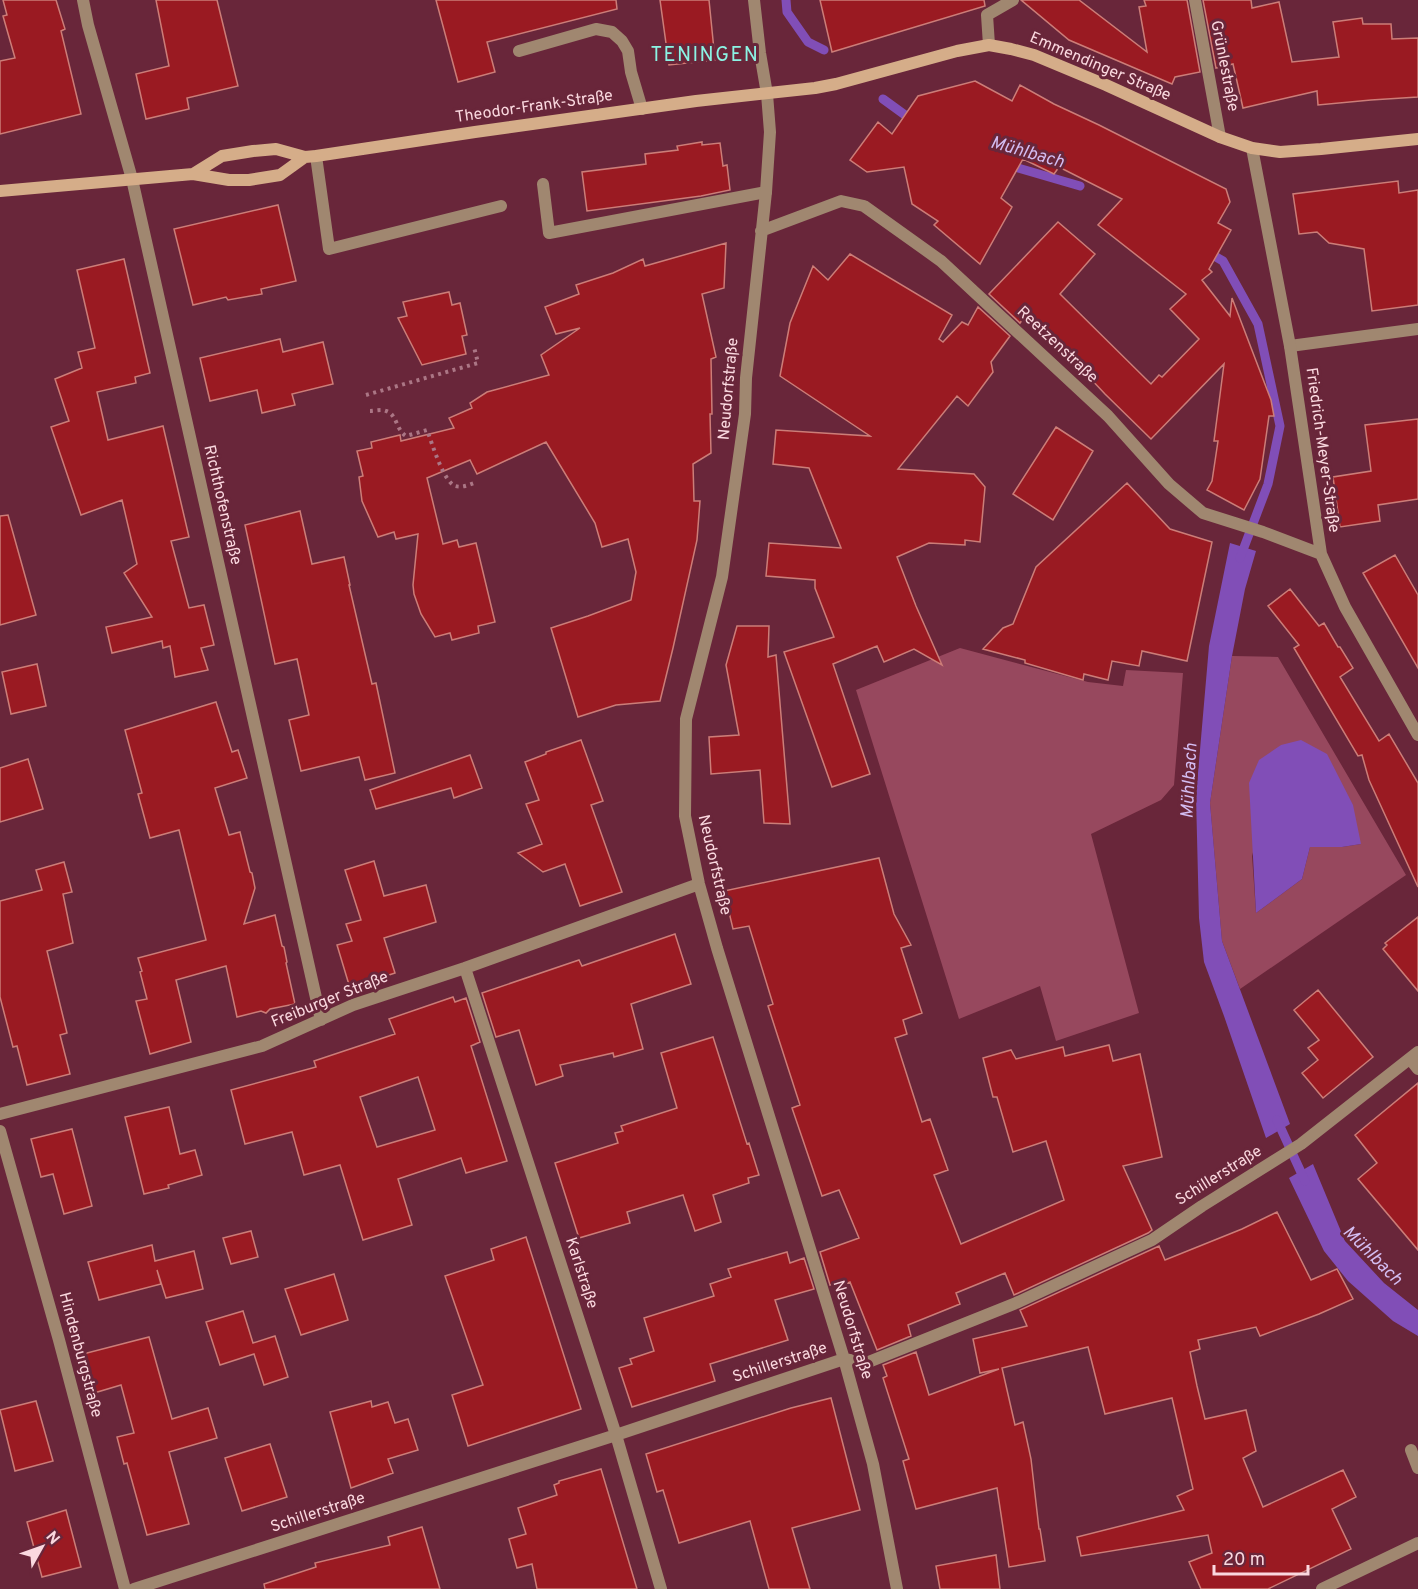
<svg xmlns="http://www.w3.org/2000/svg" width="1418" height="1589" viewBox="0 0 1418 1589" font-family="Overpass,sans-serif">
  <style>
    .green { fill: #97485e; fill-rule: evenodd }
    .water { fill: #814eb7 }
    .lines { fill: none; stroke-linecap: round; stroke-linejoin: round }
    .stream { stroke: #814eb7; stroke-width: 9 }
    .building { fill: #9a1a22; stroke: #cc7d78; stroke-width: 1.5; fill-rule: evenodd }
    .path { stroke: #ab7685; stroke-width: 4; stroke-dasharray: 3 4.5; stroke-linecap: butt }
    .lane { stroke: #a08770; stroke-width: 12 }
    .street { stroke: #a08770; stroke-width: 12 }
    .secondary { stroke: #d5ad89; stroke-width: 12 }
    .labels { text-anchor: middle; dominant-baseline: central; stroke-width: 6; stroke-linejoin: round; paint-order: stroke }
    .street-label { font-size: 16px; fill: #fad8df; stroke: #69263a }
    .water-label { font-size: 18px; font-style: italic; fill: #d4bdf2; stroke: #69263a }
    .quarter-label { font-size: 20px; letter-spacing: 1.5px; fill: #8bf3e4; stroke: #69263a }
  </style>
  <rect width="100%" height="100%" fill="#69263a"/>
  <path class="green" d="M960,648L1088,682L1123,686L1126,670L1183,673L1174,785L1161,800L1091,834L1139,1013L1056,1041L1040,986L959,1019L856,690Z
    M1232,656L1278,657L1406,875L1240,989L1222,941L1210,803ZM1281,745L1361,844L1342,847H1310L1302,879L1256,913L1252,856Z"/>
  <path class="water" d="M1230,543L1256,551L1245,589L1232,656L1210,803L1222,941L1290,1124L1266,1138L1224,1016L1204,962L1199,918L1196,796L1209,646Z
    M1301,740L1327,754L1353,805L1361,844L1342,847H1310L1302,879L1256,913L1249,783L1259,760L1281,745Z
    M1313,1164L1345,1241L1384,1283L1418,1310V1336L1393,1321L1348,1281L1324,1251L1289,1178Z"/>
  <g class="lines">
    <path class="stream" d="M786,0L787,12L808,42L824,50
      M883,99L905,115
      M1008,165L1080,186
      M1206,251L1223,261L1258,324L1280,426L1268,484L1240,558
      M1277,1120L1305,1181"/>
  </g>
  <path class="building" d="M3,0H56L65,29L61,31L81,114L0,134V61L15,58L3,16L7,15Z
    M156,0H217L238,86L187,98L189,109L146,119L136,74L169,66Z
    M436,0H616L617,9L487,42L495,72L458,82Z
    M660,0H709L715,60L669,65Z
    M820,0H984L985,6L832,52Z
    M1021,0H1079L1147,52L1139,7L1146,6L1144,0H1187L1200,72L1175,77L1172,84L1069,40Z
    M1203,0H1251L1252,8L1279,2L1292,62L1339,57L1333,22L1362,18L1363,24H1391L1392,39L1418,38V97L1371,100L1318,105L1317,91L1243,108L1233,64L1216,68Z
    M975,81L1012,101L1020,85L1054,104L1099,125L1226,189L1230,202L1218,223L1231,230L1209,269L1212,272L1202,280L1230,316L1232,298L1271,400L1274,416H1269L1260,479L1244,510L1207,490L1212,481L1218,441H1214L1224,364L1151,439L1105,394L1028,312L1020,323L989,294L1058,222L1095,254L1060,294L1151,384L1159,375L1162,377L1199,339L1170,309L1186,294L1098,225L1122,199L1059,167L1054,174L1023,159L1001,198L1012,207L980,264L934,225L938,221L912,204L904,167L867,172L850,160L878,122L892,134L918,96Z
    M702,142V145L720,143L723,166L727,165L730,190L701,196L587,211L582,172L646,164L645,154L678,150L677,146Z
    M1398,181L1399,193L1418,190V305L1372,311L1364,249L1329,243L1317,232L1299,234L1293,194Z
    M278,205L296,281L261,289L262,294L228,300L226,297L193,305L174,229Z
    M726,243L724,288L702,294L716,357L711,359L712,414H710L711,453L693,464L694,501H700L697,540L673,648L660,701L616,705L578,717L551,628L588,616L631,600L636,572L628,539L602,547L595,523L546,442L477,474L470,460L427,478L443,544L457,540L459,547L476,543L495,622L478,626L479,633L452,640L450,633L435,637L421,614L414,594L413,585L418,534L396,539L394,532L378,537L362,501L359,477L363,476L357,451L372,448L371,442L400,435L401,441L454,428L449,418L472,408L470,403L487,392L549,375L541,355L580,328L556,334L545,307L579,294L576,285L613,273L643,259L645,266Z
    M850,254L952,315L939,339L943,342L962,322L968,325L978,307L1010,336L991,362L993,372L968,406L957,396L898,469L974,474L985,487L980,542L965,540V545L929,543L897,557L916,606L942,665L914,649L884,662L877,646L833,664L870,774L832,787L784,652L834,637L815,588V580L766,576L769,543L841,548L809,468L773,464L776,430L870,436L780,376L790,323L813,266L828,280Z
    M124,259L150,373L135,377L136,383L97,392L108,440L163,426L189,537L171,541L189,608L204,605L214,645L201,648L208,670L175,677L170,646L163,648L162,641L112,653L106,627L152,617L124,573L137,564L122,500L81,515L51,427L69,421L55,379L82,368L78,352L95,348L77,270Z
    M449,292L452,305L460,303L467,335L462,336L466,354L422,365L398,318L407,316L403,302Z
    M280,339L283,352L323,342L333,384L292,394L295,405L262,413L257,390L210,401L200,358Z
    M1418,419V499L1378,505L1380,521L1340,527L1333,477L1371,471L1365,425Z
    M1056,427L1093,451L1053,520L1013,494Z
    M1127,483L1170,529L1212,542L1187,661L1142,651L1139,666L1112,661L1108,680L1084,674L1083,680L1025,663V660L983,649L1003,628L1013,624L1036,567Z
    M300,511L312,564L344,557L350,585H349L372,684L376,683L395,773L365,780L359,757L301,771L289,720L309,715L297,659L275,664L245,525Z
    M8,515L36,615L0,625V516Z
    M1395,555L1418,595V668L1363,573Z
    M1290,589L1319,626L1324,623L1338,647H1340L1353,668L1340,677L1379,741L1389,734L1418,783V887L1369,780L1362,755L1358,756L1294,648L1299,645L1268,606Z
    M737,626H769L768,657L776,655L790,824L764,823L760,770L711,774L709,737L739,735L726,665Z
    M37,664L46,706L11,714L2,672Z
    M216,702L232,752L238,750L247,778L215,788L229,835L240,832L250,872L252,873L255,888L244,924L275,915L282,946L284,947L287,962L286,963L295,1004L270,1009L266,1013L261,1011L237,1017L226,966L176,980L191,1042L150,1054L136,1001L147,999L140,972L142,971L138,958L206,940L179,830L150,838L138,794L142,793L125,730Z
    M581,740L603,801L591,805L622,892L580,906L565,864L543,872L518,853L542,844L526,804L539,800L525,762L546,754V752Z
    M470,755L482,788L454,798L451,788L376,809L370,790Z
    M28,759L43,809L0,822V768Z
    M879,858L894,914L911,945L901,948L922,1013L903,1020L907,1034L895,1038L922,1122L930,1119L948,1170L934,1175L961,1244L1064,1200L1046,1141L1013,1152L997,1097H993L983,1058L1011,1050L1016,1059L1063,1047L1065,1056L1109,1045L1113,1061L1140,1054L1162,1157L1123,1166L1152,1230L1148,1233L1014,1295L1005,1273L956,1293L960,1304L908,1325L911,1336L877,1350L850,1282L843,1285L842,1281L830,1285L820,1252L859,1238L839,1190L822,1196L792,1108L800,1105L768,1006L773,1004L749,926L733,929L724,891Z
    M374,861L384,896L426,885L436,922L384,938L395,973L350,988L337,945L352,941L346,924L361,920L345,870Z
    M64,862L72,892L63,894L73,943L47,951L67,1033L60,1035L70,1074L27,1085L17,1046L13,1047L0,997V901L42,890L36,870Z
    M1418,917V991L1383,949L1387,945L1385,943Z
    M675,934L691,984L631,1004L643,1049L614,1057L613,1053L560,1065L563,1076L536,1085L519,1030L496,1037L482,993L579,960L582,966Z
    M1318,990L1373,1057L1323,1098L1302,1073L1318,1060L1308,1048L1319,1040L1294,1010Z
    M453,997L455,1002L466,998L480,1042L471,1046L507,1161L466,1173L461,1158L398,1179L412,1225L363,1240L340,1165L304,1175L292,1132L245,1144L231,1090L316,1067L314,1061L395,1034L389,1019ZM418,1077L435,1130L377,1147L360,1097Z
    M713,1037L747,1144L749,1143L759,1175L748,1178L749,1183L713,1195L721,1222L695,1231L683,1195L627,1212L630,1223L579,1238L555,1163L618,1143L615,1133L623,1131L621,1126L677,1108L661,1053Z
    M1418,1083V1250L1358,1179L1377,1163L1355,1135Z
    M169,1107L180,1154L195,1150L202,1175L168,1185L169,1188L144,1194L125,1117Z
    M72,1129L92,1206L64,1214L53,1174L41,1177L31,1139Z
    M1277,1212L1311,1280L1337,1269L1353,1299L1319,1314L1260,1336L1256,1327L1198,1340L1200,1349L1190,1352L1197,1386L1205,1419L1246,1410L1256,1451L1243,1458L1263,1507L1343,1470L1356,1497L1332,1509L1351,1549L1268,1589H1201L1189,1562L1212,1553L1208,1535L1081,1556L1077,1537L1184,1510L1177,1496L1193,1489L1172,1398L1105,1414L1088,1347L1002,1368L1015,1425L1023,1422L1031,1459L1039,1529H1040L1045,1561L1009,1567L997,1488L916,1509L903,1461L909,1459L883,1378L887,1376L883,1365L916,1352L929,1395L999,1369L980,1373L973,1339L1027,1326L1020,1310L1159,1246L1165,1260L1242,1229Z
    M251,1231L258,1257L231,1264L223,1238Z
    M526,1237L581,1409L468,1446L452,1395L483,1385L445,1276L494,1260L491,1249Z
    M152,1245L155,1261L194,1251L203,1289L166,1298L157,1270L161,1284L99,1300L88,1262Z
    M787,1252L790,1263L804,1258L814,1289L775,1300L788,1340L710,1364L715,1381L632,1407L619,1368L632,1364L630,1359L654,1351L644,1318L714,1296L710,1284L731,1277L728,1269Z
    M334,1274L348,1320L301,1335L285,1289Z
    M243,1311L253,1343L275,1336L288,1377L264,1385L254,1354L220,1365L206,1322Z
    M149,1337L172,1419L208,1408L217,1438L169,1452L189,1524L147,1535L127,1463L124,1464L117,1437L134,1433L121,1385L94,1393L83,1354Z
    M831,1398L860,1510L792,1528L810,1589H769L750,1521L679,1543L663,1490L657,1492L646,1454L791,1408Z
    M36,1401L53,1461L15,1471L0,1410Z
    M371,1401L372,1407L388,1402L395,1423L408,1419L418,1450L388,1459L393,1473L351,1488L330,1412Z
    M270,1444L287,1497L242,1511L225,1458Z
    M601,1469L637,1589H537L532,1564L517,1568L509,1539L526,1534L518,1508L557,1495L554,1485L559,1483V1481Z
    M66,1510L81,1567L42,1577L27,1522Z
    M422,1527L440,1589H265L264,1584L316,1567L315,1563L390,1545L388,1537Z
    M996,1555L1000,1589H940L936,1566Z"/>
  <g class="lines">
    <path class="path" d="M366,395L478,363L474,347
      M370,411C375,411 382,409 386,411C397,414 396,430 406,436L427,430C432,443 443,481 455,486C462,488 468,485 474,483"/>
    <path class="lane" d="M989,45L987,15L1013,0
      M519,51L596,29L612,32L622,41L628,51L631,72L642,109
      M316,156L329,249L501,206
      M543,184L549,233L766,192
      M1290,346L1418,329
      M1410,1059L1418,1069
      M1411,1450L1418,1468"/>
    <path class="street" d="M83,0L88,25L132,179L321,1020
      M754,0L760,53L767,94L770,132L766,192L746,378L745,414L722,577L686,719L685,816L699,884L717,948L844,1359L873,1464L897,1589
      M1195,0L1220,137
      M1252,148L1290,346L1321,554L1345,607L1418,735
      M761,231L841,201L864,206L941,261L1108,416L1169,484L1203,513L1263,532L1321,554
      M465,968L616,1435L661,1589
      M0,1114L262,1046L353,1005L465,968L699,884
      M0,1131L59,1340L125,1589
      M134,1589L616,1435L844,1359L866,1363L1016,1303L1152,1240L1202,1206L1301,1144L1418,1052
      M1322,1589L1418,1543"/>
    <path class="secondary" d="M193,174L222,156L253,151L276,149L305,157L316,156L475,132L696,101L815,88L836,84L957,51L989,45L1011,49L1034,55L1106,85L1220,137L1252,148L1280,152L1321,149L1418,139
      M0,191L193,174L229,180H249L280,175L305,157"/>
  </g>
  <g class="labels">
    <g class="street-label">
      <text transform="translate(1224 66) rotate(79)">Grünlestraße</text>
      <text transform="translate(1100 67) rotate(23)">Emmendinger Straße</text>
      <text transform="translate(534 107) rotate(-8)">Theodor-Frank-Straße</text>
      <text transform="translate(1057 345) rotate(43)">Reetzenstraße</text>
      <text transform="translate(729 389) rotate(-85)">Neudorfstraße</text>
      <text transform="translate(1322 450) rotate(82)">Friedrich-Meyer-Straße</text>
      <text transform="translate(222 505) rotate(77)">Richthofenstraße</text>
      <text transform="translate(714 865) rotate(77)">Neudorfstraße</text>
      <text transform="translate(330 1000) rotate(-22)">Freiburger Straße</text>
      <text transform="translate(1219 1176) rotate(-32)">Schillerstraße</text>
      <text transform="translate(581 1273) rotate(72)">Karlstraße</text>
      <text transform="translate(852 1330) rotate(73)">Neudorfstraße</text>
      <text transform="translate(80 1355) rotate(75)">Hindenburgstraße</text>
      <text transform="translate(780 1363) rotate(-18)">Schillerstraße</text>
      <text transform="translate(318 1513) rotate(-18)">Schillerstraße</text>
    </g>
    <g class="water-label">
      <text transform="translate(1027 153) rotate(16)">Mühlbach</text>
      <text transform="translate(1190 781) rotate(-87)">Mühlbach</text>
      <text transform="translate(1372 1256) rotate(45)">Mühlbach</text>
    </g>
    <g class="quarter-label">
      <text x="705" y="56">TENINGEN</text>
    </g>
  </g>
  <g transform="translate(42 1547) rotate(50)" stroke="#69263a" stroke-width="4.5" paint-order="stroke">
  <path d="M0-4.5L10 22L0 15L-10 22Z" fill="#fad8df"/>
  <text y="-9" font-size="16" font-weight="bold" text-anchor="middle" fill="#fad8df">N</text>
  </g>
  <path d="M1214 1565v9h94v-9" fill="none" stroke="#fad8df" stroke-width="3"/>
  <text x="1223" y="1565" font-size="18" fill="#fad8df" stroke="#69263a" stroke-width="4.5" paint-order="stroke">20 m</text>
</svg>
